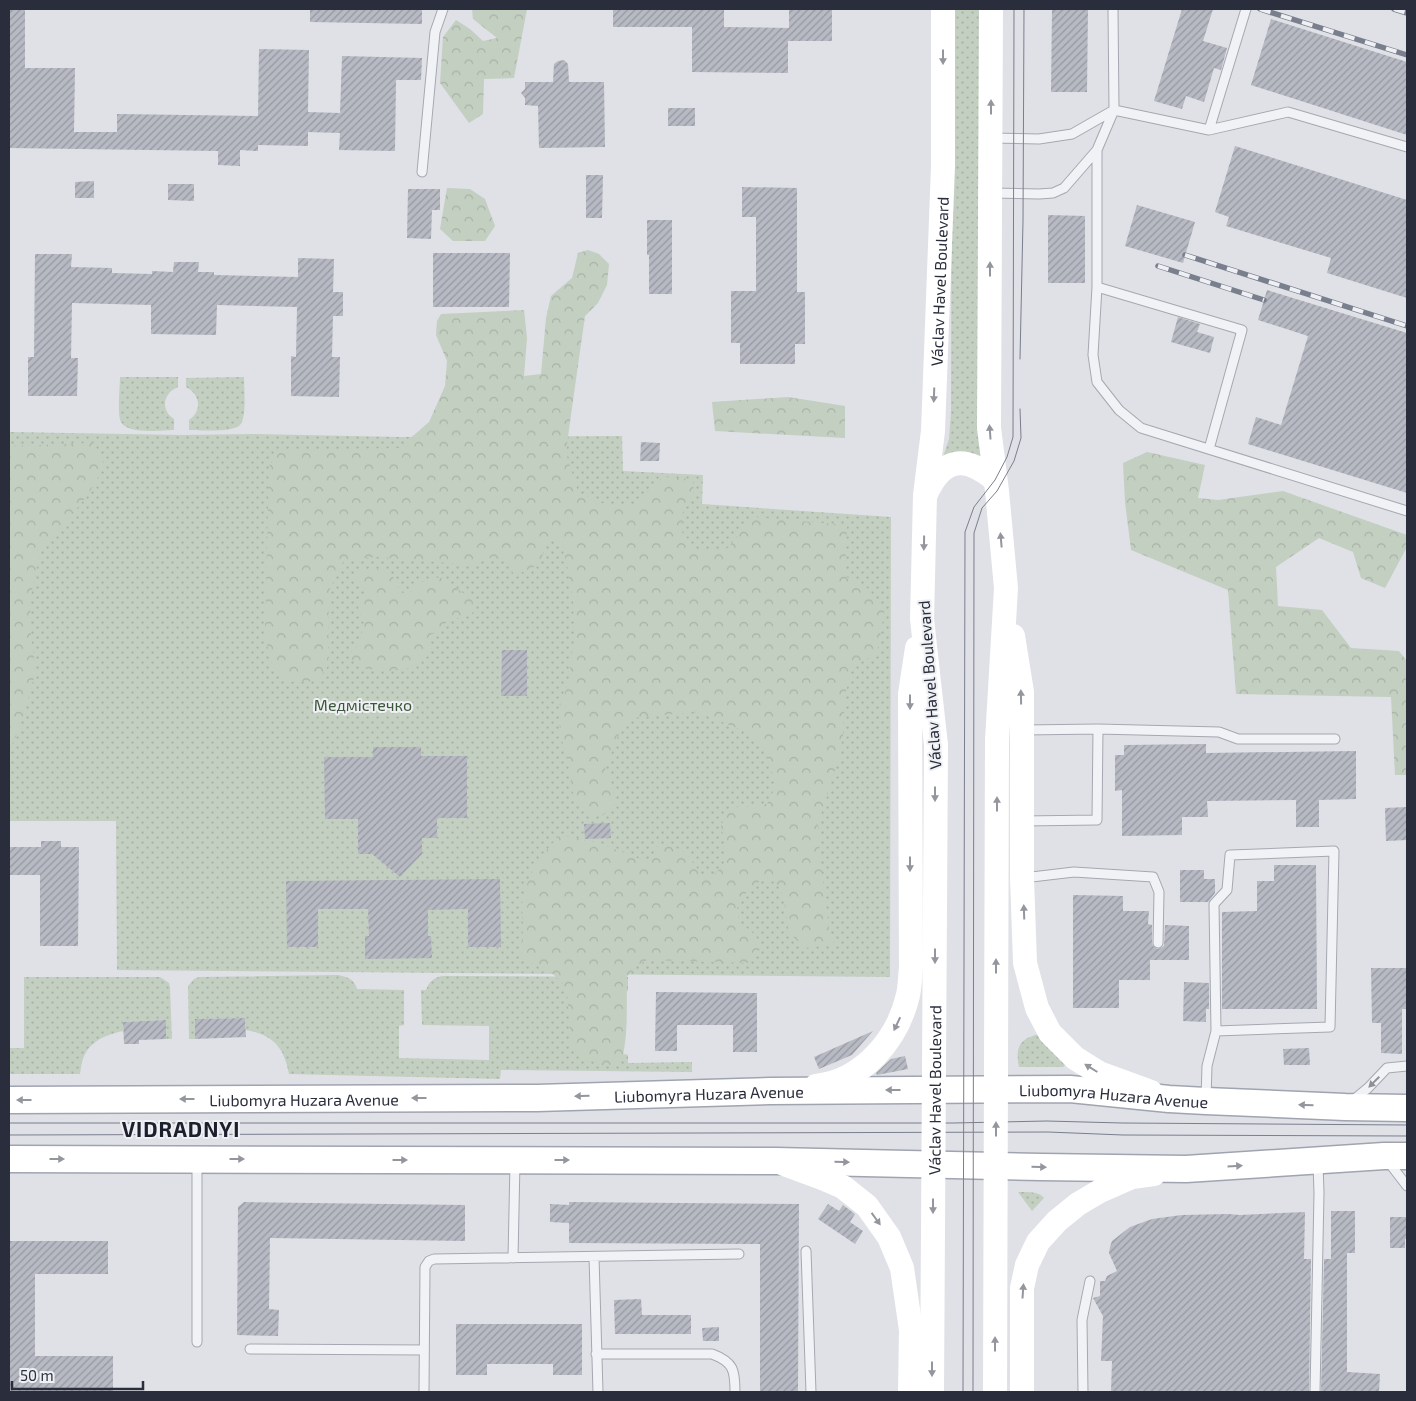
<svg xmlns="http://www.w3.org/2000/svg" width="1416" height="1401" viewBox="0 0 1416 1401" font-family="'Exo 2',sans-serif">
  <style>
    .grass { fill: url(#grass-dots) }
    .forest { fill: url(#forest-crowns) }
    .building { fill: url(#building-hatch) }
    .lines { fill: none; stroke-linecap: round; stroke-linejoin: round }
    .lane-casing { stroke: #a5a8b0; stroke-width: 11 }
    .primary-casing { stroke: #a0a4b1; stroke-width: 29 }
    .lane { stroke: #f1f2f5; stroke-width: 9 }
    .secondary { stroke: #fff; stroke-width: 24 }
    .primary { stroke: #fff; stroke-width: 26 }
    .tram { stroke: #7a7f8e; stroke-width: 1 }
    .rail-casing { stroke: #7a7f8e; stroke-width: 5.5 }
    .rail { stroke: #eef0f4; stroke-width: 4; stroke-dasharray: 11; stroke-linecap: butt }
    .secondary-bridge { stroke: #fff; stroke-width: 24 }
    .oneway { fill: #94969e }
    .oneway2 { fill: #8e9098 }
    .labels { text-anchor: middle; dominant-baseline: central; stroke-width: 4; stroke-linejoin: round; paint-order: stroke }
    .street-label { font-size: 16px; fill: #2a2e3c; stroke: #eef0f4 }
    .park-label { font-size: 16px; fill: #3b5639; stroke: #eef0f4 }
    .district-label { font-size: 21px; font-weight: bold; letter-spacing: 1px; fill: #1c1f2c; stroke: #eef0f4 }
  </style>
  <defs>
    <pattern id="grass-dots" width="8" height="8" patternUnits="userSpaceOnUse" patternTransform="scale(1.25)"><rect width="8" height="8" fill="#c3cfc1"/><path d="M2 2h.1M6 6h.1" fill="none" stroke="#a8b2a7" stroke-width="1.8" stroke-linecap="round"/></pattern>
    <pattern id="forest-crowns" width="20" height="18" patternUnits="userSpaceOnUse" patternTransform="scale(1.25)"><rect width="20" height="18" fill="#c3cfc1"/><path d="M2 6a3 3 0 1 1 6 0M12 15a3 3 0 1 1 6 0" fill="none" stroke="#a8b2a7"/></pattern>
    <pattern id="building-hatch" width="6" height="6" patternUnits="userSpaceOnUse" patternTransform="scale(1.25)"><rect width="6" height="6" fill="#b7bac3"/><path d="M-1 1l2-2M0 6l6-6M5 7l2-2" fill="none" stroke="#9598a0"/></pattern>
  </defs>
  <rect width="100%" height="100%" fill="#dfe1e6"/>
  <path class="grass" d="M952,9H986V461L941,463L949,439L951,412Z
    M120,377H178V387C163,393 160,410 174,419V430C161,430 128,435 121,422C117,415 120,386 120,377Z
    M244,377C244,388 247,417 240,425C232,433 200,430 189,430V420C202,411 201,395 186,387V378Z
    M9,432L182,435L254,434L400,437L622,436L623,471L703,475L702,504L891,517L890,977L117,970L116,821H9Z
    M338,975C348,977 354,979 357,989L404,990V1025L399,1026V1058L489,1060V1026L422,1025L421,990H426C429,982 434,977 443,976L628,977V991L617,993L621,1053L628,1055V1063L692,1062V1072L501,1070L500,1079L289,1074C284,1047 273,1035 246,1030L245,1018L195,1019V1039H189L188,986L194,979L199,977Z
    M24,977H160L169,983L170,988L172,1039H166V1020L123,1022V1031C106,1035 89,1041 83,1059C81,1063 81,1069 80,1074H9V1048H24Z
    M1040,1034L1066,1064L1063,1067H1019C1015,1047 1020,1038 1040,1034Z
    M1018,1192C1026,1192 1039,1191 1044,1198L1032,1211Z"/>
  <path class="forest" d="M472,9H527L514,78L484,79L483,114L469,123L440,83L443,37L456,20L470,29L483,41L497,38L473,19Z
    M447,188L470,189L485,199L495,226L485,241H453L440,229Z
    M588,250L599,254L609,264L607,285L598,303L585,316L569,429L566,453L578,492L601,503L635,507L650,488L663,477L693,479L694,496L683,509L682,532L696,549L725,551L754,517L847,525L845,576L867,588L885,608L877,654L853,665L844,699L843,736L839,757L818,824L820,857L829,928L834,944L805,948L789,933L783,895L776,882L764,879L748,889L742,901L736,910L740,923L752,932L762,945L758,953L751,958V963L647,960L638,965L627,976C626,1005 629,1035 621,1063L603,1066L583,1057L571,1044L567,993L562,983L551,972L533,964L521,956L523,927L522,903L527,884L537,861L559,836C577,837 596,842 614,849C627,853 637,860 651,861L656,847C684,844 687,855 702,875L712,876L725,864V844L721,826L729,808L767,804L775,788L771,767L760,742L742,730L697,712L632,718L618,736L605,769L613,786L615,805L602,816L589,814L579,806L573,793L567,758L560,734L559,706L565,693L569,678L571,660L575,635L573,601L567,565L560,539L547,541L540,564L514,576L509,561L493,557L472,565L377,557L344,560L329,591L328,666L317,681L288,682L270,661L265,631L269,466L281,450L399,448L429,422L445,386L447,361L436,335L437,321L441,314L524,310L527,338L524,376L541,374L546,318L551,296L572,278L578,253Z
    M788,397L845,406V438L715,431L712,402Z
    M94,443L105,466L87,496L60,529L44,543L37,566L30,601L31,637L36,671L19,729L9,751V446Z
    M1147,452L1205,465L1198,498L1218,500L1283,491L1407,535V547L1385,588L1361,578L1353,552L1319,538L1276,567L1278,606L1322,610L1351,648L1399,651L1407,661V775H1395L1391,697L1236,694L1228,590L1131,550L1125,502L1123,463Z
    M382,569L393,577L401,592L410,595L411,588L431,577L441,578L475,601L474,612L447,622L429,636L430,653L418,666L393,671L360,668L348,655L359,645L364,624L358,607L366,595L362,586L353,581L359,571Z"/>
  <path class="building" d="M9,9H25V68H75L74,132H117V114L258,116L259,49L309,50L308,112L340,113L342,56L422,58L421,80H396L395,151L339,150L340,133L308,132V146L258,145V151L240,150V166L218,165V151L9,148Z
    M310,9H422V24L310,22Z
    M613,9H724V27L789,28V9H832V41H788V73L692,72V27H613Z
    M1052,9H1088L1087,92H1051Z
    M1182,9H1213L1203,41L1227,48L1221,70L1214,68L1204,102L1186,96L1182,109L1154,101Z
    M1271,19L1407,62V135L1251,85Z
    M564,60L568,64L569,82H604L605,147L539,148L538,106L525,105V98L521,93L525,89V82H553L554,64L558,61Z
    M668,108H695V126H668Z
    M1235,146L1407,200V298L1327,273L1331,258L1226,226L1229,217L1215,212Z
    M586,175H603L602,218H586Z
    M94,181V198H75V182Z
    M168,184H194V201L168,200Z
    M742,187L797,188V292H805V344H795V364H740V343H731V291H756V217H742Z
    M408,189H440V210H432L431,239L407,238Z
    M1137,205L1195,222L1183,263L1125,246Z
    M1048,215L1085,216V283H1048Z
    M647,220H672V294H649V255H647Z
    M433,253H510L509,307H433Z
    M35,254H72L71,267L112,268V273L152,274V271L173,272L174,262H199L198,272H214V275L298,277V258L334,259L333,292H343V316H333L332,357H340L339,397L291,396V356L296,357L297,307L217,305L216,335L151,334V305L72,303L71,358H78L77,396H28V357H34Z
    M1267,290L1407,333V493L1248,444L1256,417L1281,425L1308,336L1258,320Z
    M1178,317L1200,324L1197,332L1214,337L1210,353L1171,342Z
    M641,442L660,443L659,461H640Z
    M502,650H527V696H501Z
    M1206,744V753L1356,751V799L1319,800V827H1296V800L1207,801L1208,817H1182V835L1122,836V790L1115,791V755H1124V745Z
    M373,747H421V756H467V818H437V838H422V854L400,877L372,854H358V819H325L324,757H373Z
    M1407,807V840L1386,841L1385,808Z
    M610,823L611,838L585,839L584,824Z
    M41,841H61V847H79L78,946H40V875H9V847H41Z
    M1274,865H1316L1317,1009H1222V912L1257,911V881H1274Z
    M1180,870H1204V879H1215V893L1208,902H1180Z
    M500,879L501,947H468V909L428,910V936H431L432,958L365,959V936H369L368,909H318V947H287L286,881Z
    M1073,895L1123,896V911H1149L1148,924L1152,925V943L1153,946L1157,949L1161,948L1164,946L1165,925L1189,926V960H1150V980H1119V1008H1073Z
    M1371,968H1406V1009H1402V1054L1381,1053V1023H1372Z
    M1184,982L1209,983V1009H1206V1022L1183,1021Z
    M656,992L757,993V1052H733V1025H677V1051H655Z
    M245,1018L246,1037L195,1039V1019Z
    M166,1020V1039L139,1040V1044H124L123,1022Z
    M873,1031L852,1055L819,1069L814,1057Z
    M1309,1048L1310,1065H1284L1283,1049Z
    M905,1056L908,1069L877,1075L876,1073L891,1059Z
    M244,1202L465,1205V1241L270,1238L269,1309L279,1310L278,1336L237,1335L238,1207Z
    M569,1202L799,1204L798,1392H760V1244L569,1243V1223L550,1222V1204L569,1205Z
    M828,1204L839,1211L843,1205L855,1214L850,1222L863,1231L855,1244L818,1219Z
    M1331,1211H1355V1253H1347V1372L1380,1374L1379,1392H1321L1324,1259H1331Z
    M1305,1212L1304,1259H1311L1309,1392H1111L1112,1361H1101L1103,1316L1093,1298L1100,1296V1281H1105L1107,1276L1117,1271L1109,1253L1110,1247L1112,1241L1130,1227L1152,1219L1182,1215L1228,1214L1240,1215Z
    M1390,1217H1407V1239H1405V1248H1390Z
    M9,1241H108V1274H35V1356H113V1392H9Z
    M641,1299L642,1315H691V1334H615L614,1300Z
    M456,1324H582V1375H553V1364H487V1375H456Z
    M719,1327V1341H703L702,1328Z"/>
  <g class="lines">
    <g class="lane-casing">
      <path id="lane" d="M1113,9L1114,110L1097,150V287L1093,355L1097,382L1119,410L1141,428L1407,511
        M1209,130L1246,9
        M991,138L1039,139L1072,134L1114,110L1209,130L1288,112L1407,147
        M422,172L435,32L443,9
        M991,193L1039,194L1053,193L1064,188L1097,150
        M1097,287L1242,330L1209,449
        M1098,729L1219,732L1238,739H1335
        M1023,821L1097,820L1098,729L1024,730
        M1023,878L1074,872L1153,877L1159,892L1158,943
        M1206,1099L1207,1066L1216,1031L1214,904L1227,890L1230,855L1334,851L1330,1027L1216,1031
        M1351,1102L1368,1088L1387,1068L1407,1066
        M1387,1160L1407,1186
        M197,1162V1342
        M806,1251L811,1392
        M594,1257L598,1392
        M513,1258L515,1162
        M250,1349L424,1350
        M596,1354H712C734,1362 735,1371 735,1392
        M424,1392L425,1267L429,1261L434,1259L739,1254
        M1083,1392L1082,1320L1090,1281
        M1315,1392L1319,1193L1318,1163"/>
    </g>
    <g class="primary-casing">
      <g id="primary">
        <path id="s2" d="M9,1100L537,1098L770,1091L1070,1089L1169,1099L1206,1101L1345,1107L1407,1108"/>
        <path d="M9,1159L776,1161L1041,1167L1186,1169L1384,1156H1407"/>
      </g>
    </g>
    <use href="#lane" class="lane"/>
    <g class="secondary">
      <path d="M991,9L989,428L997,491L1006,588L997,740"/>
      <path d="M926,494C943,457 965,455 995,480"/>
      <path d="M1013,636L1022,692V878L1025,963L1037,1008L1050,1033L1075,1058L1099,1073L1151,1092"/>
      <path id="s1" d="M936,745L922,619L925,495L933,431L943,166V9"/>
      <path d="M816,1086C863,1081 898,1039 908,995C910,986 910,977 911,968L910,694L917,648"/>
      <path d="M784,1164L822,1178L843,1187L867,1206L889,1237L902,1268L911,1330L910,1392"/>
      <path d="M1022,1392V1288L1027,1265L1038,1242L1057,1221L1078,1204L1100,1191L1132,1177L1154,1174"/>
    </g>
    <use href="#primary" class="primary"/>
    <path class="tram" d="M1020,359L1023,221L1024,9
      M9,1123H953L1047,1121L1122,1123L1407,1125
      M9,1135L1048,1132L1123,1135L1407,1136
      M963,1392L965,532L974,507L995,480L1007,457L1013,437L1014,9
      M973,1392L974,533L982,508L997,491L1014,461L1021,438L1020,409"/>
    <g class="rail-casing">
      <path id="rail" d="M1260,9L1407,55
        M1394,9L1407,13
        M1185,255L1407,326
        M1158,266L1264,300"/>
    </g>
    <use href="#rail" class="rail"/>
    <g class="secondary-bridge">
      <path id="s3" d="M932,1392L936,745"/>
      <path d="M995,1392L997,740"/>
    </g>
  </g>
  <defs><path id="oneway-solid" d="M-6-.8H1V-3.2L6.5 0L1 3.2V.8H-6Z" transform="scale(1.25)"/></defs>
  <g class="oneway">
    <use href="#oneway-solid" transform="translate(943 57) rotate(90)"/>
    <use href="#oneway-solid" transform="translate(991 107) rotate(-90)"/>
    <use href="#oneway-solid" transform="translate(990 269) rotate(-90)"/>
    <use href="#oneway-solid" transform="translate(934 395) rotate(92)"/>
    <use href="#oneway-solid" transform="translate(990 432) rotate(-94)"/>
    <use href="#oneway-solid" transform="translate(1001 540) rotate(-95)"/>
    <use href="#oneway-solid" transform="translate(924 543) rotate(91)"/>
    <use href="#oneway-solid" transform="translate(1021 697) rotate(-91)"/>
    <use href="#oneway-solid" transform="translate(910 702) rotate(90)"/>
    <use href="#oneway-solid" transform="translate(935 794) rotate(90)"/>
    <use href="#oneway-solid" transform="translate(997 804) rotate(-90)"/>
    <use href="#oneway-solid" transform="translate(910 864) rotate(90)"/>
    <use href="#oneway-solid" transform="translate(1024 912) rotate(-92)"/>
    <use href="#oneway-solid" transform="translate(935 956) rotate(90)"/>
    <use href="#oneway-solid" transform="translate(996 966) rotate(-90)"/>
    <use href="#oneway-solid" transform="translate(897 1024) rotate(115)"/>
    <use href="#oneway-solid" transform="translate(1091 1068) rotate(-148)"/>
    <use href="#oneway-solid" transform="translate(893 1090) rotate(180)"/>
    <use href="#oneway-solid" transform="translate(582 1096) rotate(178)"/>
    <use href="#oneway-solid" transform="translate(419 1098) rotate(180)"/>
    <use href="#oneway-solid" transform="translate(187 1099) rotate(180)"/>
    <use href="#oneway-solid" transform="translate(24 1100) rotate(180)"/>
    <use href="#oneway-solid" transform="translate(1306 1105) rotate(-178)"/>
    <use href="#oneway-solid" transform="translate(996 1129) rotate(-90)"/>
    <use href="#oneway-solid" transform="translate(57 1159)"/>
    <use href="#oneway-solid" transform="translate(237 1159)"/>
    <use href="#oneway-solid" transform="translate(400 1160)"/>
    <use href="#oneway-solid" transform="translate(562 1160)"/>
    <use href="#oneway-solid" transform="translate(842 1162) rotate(1)"/>
    <use href="#oneway-solid" transform="translate(1235 1166) rotate(-4)"/>
    <use href="#oneway-solid" transform="translate(1039 1167) rotate(1)"/>
    <use href="#oneway-solid" transform="translate(933 1206) rotate(90)"/>
    <use href="#oneway-solid" transform="translate(876 1219) rotate(54)"/>
    <use href="#oneway-solid" transform="translate(1023 1291) rotate(-86)"/>
    <use href="#oneway-solid" transform="translate(995 1344) rotate(-90)"/>
    <use href="#oneway-solid" transform="translate(932 1369) rotate(90)"/>
  </g>
  <use class="oneway2" href="#oneway-solid" transform="translate(1374 1082) rotate(135)"/>
  <g class="labels">
    <g class="street-label">
      <text stroke="none"><textPath href="#s1" startOffset="465">Václav Havel Boulevard</textPath></text>
      <text transform="translate(929 685) rotate(-94)">Václav Havel Boulevard</text>
      <text stroke="none"><textPath href="#s3" startOffset="302">Václav Havel Boulevard</textPath></text>
      <text stroke="none"><textPath href="#s2" startOffset="700">Liubomyra Huzara Avenue</textPath></text>
      <text stroke="none"><textPath href="#s2" startOffset="1105">Liubomyra Huzara Avenue</textPath></text>
      <text stroke="none"><textPath href="#s2" startOffset="295">Liubomyra Huzara Avenue</textPath></text>
    </g>
    <g class="park-label">
      <text x="363" y="704">Медмістечко</text>
    </g>
    <g class="district-label">
      <text x="181" y="1128">VIDRADNYI</text>
    </g>
  </g>
  <rect width="1416" height="1401" fill="none" stroke="#2a2e3c" stroke-width="20"/>
  <path d="M12 1381v8h131v-8" fill="none" stroke="#2a2e3c" stroke-width="2.5"/>
  <text x="20" y="1381" font-size="15" fill="#2a2e3c" stroke="#eef0f4" stroke-width="4" paint-order="stroke">50 m</text>
</svg>
